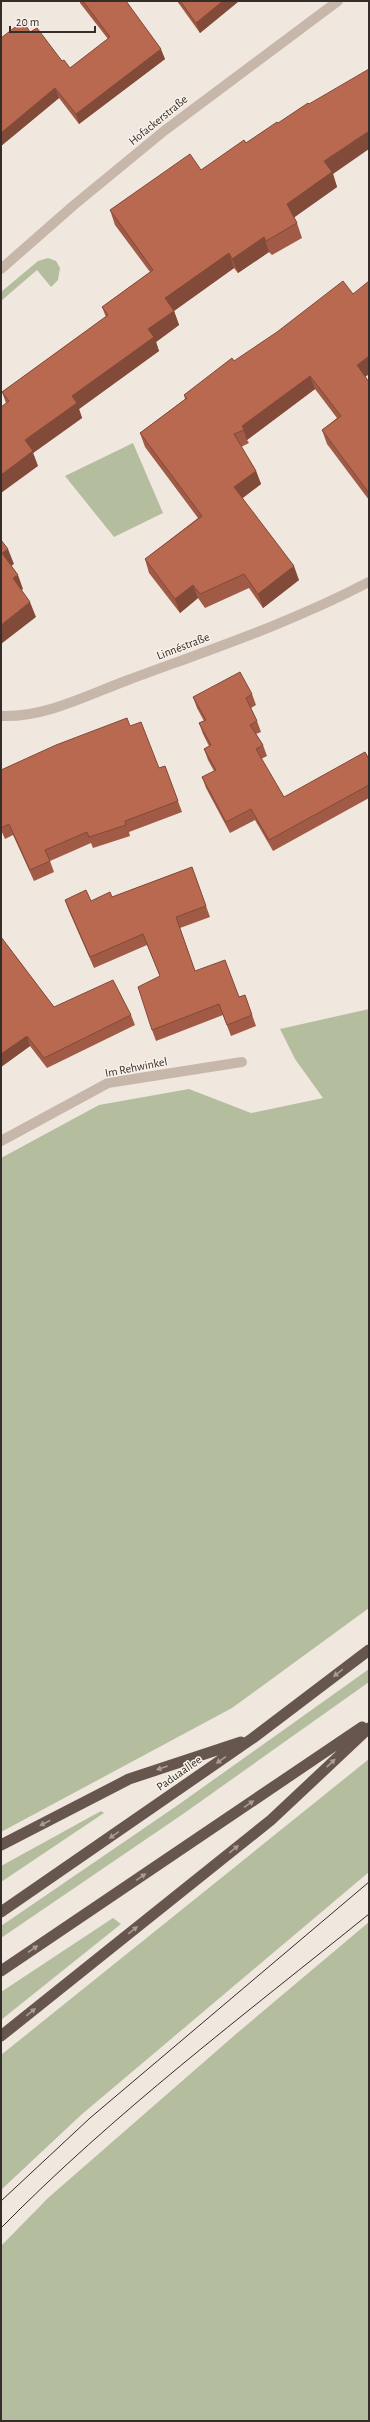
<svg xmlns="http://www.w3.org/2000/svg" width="370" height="2422" viewBox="0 0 370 2422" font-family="'Alegreya Sans',sans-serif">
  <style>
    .green { fill: #b4be9f }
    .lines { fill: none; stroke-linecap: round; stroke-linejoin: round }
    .minor { stroke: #c7b7ab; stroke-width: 10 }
    .trunk { stroke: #66564e; stroke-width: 11 }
    .tram { stroke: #352d29; stroke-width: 1 }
    .wall { fill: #a05a46 }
    .shaded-wall { fill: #824a39 }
    .building { fill: #ba6951; stroke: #824a39 }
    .oneway { fill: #a89c94 }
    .labels { text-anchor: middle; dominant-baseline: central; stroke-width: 3; stroke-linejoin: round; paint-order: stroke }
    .street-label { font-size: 12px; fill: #352d29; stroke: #f8f1ea }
  </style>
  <rect width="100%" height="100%" fill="#f0e7de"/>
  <path class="green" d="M48,258L56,261L60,268L58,280L51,287L37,270L1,301V292L38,261Z
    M133,443L163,513L114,537L65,476Z
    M369,1009V1608L232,1708L1,1832V1158L99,1105L189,1089L251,1113L323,1098L295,1059L280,1029Z
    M369,1669V1682L183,1814L1,1938V1926L178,1805Z
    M369,1759V1872L81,2115L1,2190V2055Z
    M101,1811L104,1813L1,1882V1866Z
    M113,1918L121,1924L1,2020V1992Z
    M369,1922V2421H1V2246L48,2198L236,2034Z"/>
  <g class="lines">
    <path class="minor" d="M1,269L74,205L164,131L338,1
      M1,716C44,718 88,695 128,680C209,650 293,622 369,582
      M1,1141L108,1083L242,1062"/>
    <path class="trunk" d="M1,1845L129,1779L241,1742
      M1,1912L253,1738L369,1650
      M1,1971L362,1727
      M1,2036L271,1820L369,1728"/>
    <path class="tram" d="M1,2201L90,2118L369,1882
      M1,2228C114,2113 244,2015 369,1914"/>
  </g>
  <path class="wall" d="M80,1H126L165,59L79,124L59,98L1,146V38L30,32L70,68L108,39L80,3Z
    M177,1H239L200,33Z
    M278,123L333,174L337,187L294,217L297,223L302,238L272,255L269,252L238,273L234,268L174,311L179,325L156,342L159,351L79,409L82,418L33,453L38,466L6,403L2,392L106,317L102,307L150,272L115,225L110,210L201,170Z
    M234,361L369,374L365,377L369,382V500L327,444L322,430L337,418L315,389L247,440L249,443L241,447L256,471L261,484L242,498L299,580L263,608L249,588L205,608L198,598L180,613L149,573L145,559L198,518L145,447L140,433L185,399L184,395Z
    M252,694L256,705L251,708L257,721L261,732L256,734L263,745L267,756L261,759L284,797L369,759V798L273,851L255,820L230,833L206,788L202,777L214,771L208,760L204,749L209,746L203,734L199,723L204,721L197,708L193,697Z
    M130,726L159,768L165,766L182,812L129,832L130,836L93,848L91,843L50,861L54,872L34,881L13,835L5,839L1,830V770Z
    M192,867L210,917L180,928L195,971L239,997L245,995L256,1026L231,1036L223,1015L156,1041L152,1030L160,976L147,945L94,968L69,911L65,900L91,901L112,897Z
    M1,937L54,1007L131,1015L135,1025L47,1068L30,1046L1,1067Z"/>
  <path class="shaded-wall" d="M223,1H239L200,33L196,23Z
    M161,49L165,59L79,124L76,114Z
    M55,88L59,98L1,146V133Z
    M369,131V149L333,174L337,187L292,219L287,204L324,161Z
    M264,237L269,252L238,273L232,259Z
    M229,253L234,268L171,313L165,298Z
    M174,311L179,325L156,342L159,351L79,409L82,418L33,453L38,466L1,493V475L25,440L72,396L148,329Z
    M369,356V374L362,379L357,365Z
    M310,376L315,389L247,440L242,426Z
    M256,471L261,484L239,501L234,487Z
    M8,549L14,564L8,568L2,553Z
    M294,566L299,580L263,608L258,594Z
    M18,575L23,589L18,593L13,578Z
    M193,585L198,598L180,613L175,599Z
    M30,602L36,617L1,644V625Z
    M27,1036L30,1046L1,1067V1054Z"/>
  <path class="building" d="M83,1H126L161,49L76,114L55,88L1,133V79L2,78L1,76V38L23,21L30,32L37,28L62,61L64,60L70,68L110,37Z
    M180,1H223L196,23Z
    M369,69V131L324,161L332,172L287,204L297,223L266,241L264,237L232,259L229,253L165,298L174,311L148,329L154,337L72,396L77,403L25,440L33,451L1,475V407L9,401L2,392L108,315L102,307L153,270L110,210L190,154L201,170L244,140L246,143L277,122L278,123L308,103L309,104Z
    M343,281L353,294L369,281V356L357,365L369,382V493L322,430L341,416L310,376L242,426L244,430L234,434L256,471L234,487L294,566L258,594L244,574L200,594L193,585L175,599L145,559L202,516L140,433L187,398L184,395L232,358L234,361L277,332Z
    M1,540L8,549L2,553L18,575L13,578L30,602L1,625Z
    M240,672L252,694L246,698L257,721L250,725L263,745L256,749L284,797L365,752L369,759V785L269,840L251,809L226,822L202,777L216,770L204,749L211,745L199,723L206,720L193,697Z
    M127,718L130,726L141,722L159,768L165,766L178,801L125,821L126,825L89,837L87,832L45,850L50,861L30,870L9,824L1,828V770L56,745Z
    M192,867L206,906L176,917L195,971L225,960L239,997L245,995L252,1015L227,1025L219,1004L152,1030L138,987L160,976L143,934L90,957L65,900L86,890L91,901L110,892L112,897Z
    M1,937L54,1007L113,980L131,1015L44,1058L27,1036L1,1054Z"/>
  <defs><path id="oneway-solid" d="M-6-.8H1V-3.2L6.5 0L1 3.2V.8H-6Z"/></defs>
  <g class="oneway">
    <use href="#oneway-solid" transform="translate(338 1673) rotate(143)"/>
    <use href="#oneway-solid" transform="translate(221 1760) rotate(145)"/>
    <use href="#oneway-solid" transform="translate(331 1763) rotate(-43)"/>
    <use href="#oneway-solid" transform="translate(162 1768) rotate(161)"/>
    <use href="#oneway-solid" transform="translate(249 1804) rotate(-34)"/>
    <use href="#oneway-solid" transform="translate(45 1823) rotate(153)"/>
    <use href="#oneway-solid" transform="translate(114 1835) rotate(145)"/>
    <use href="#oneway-solid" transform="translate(234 1849) rotate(-39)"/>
    <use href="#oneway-solid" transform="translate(141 1877) rotate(-34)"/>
    <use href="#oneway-solid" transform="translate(133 1930) rotate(-39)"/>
    <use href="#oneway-solid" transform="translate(33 1949) rotate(-34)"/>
    <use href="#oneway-solid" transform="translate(31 2012) rotate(-39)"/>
  </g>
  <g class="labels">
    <g class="street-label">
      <text transform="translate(158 120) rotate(-39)">Hofackerstraße</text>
      <text transform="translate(183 646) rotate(-21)">Linnéstraße</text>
      <text transform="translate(136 1067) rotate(-11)">Im Rehwinkel</text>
      <text transform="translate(179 1773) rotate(-35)">Paduaallee</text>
    </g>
  </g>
  <rect width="370" height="2422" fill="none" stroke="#352d29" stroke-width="4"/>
  <path d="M10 26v6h85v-6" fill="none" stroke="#352d29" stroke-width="2"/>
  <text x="16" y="26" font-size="12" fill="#352d29" stroke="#f8f1ea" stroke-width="3" paint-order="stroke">20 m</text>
</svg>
